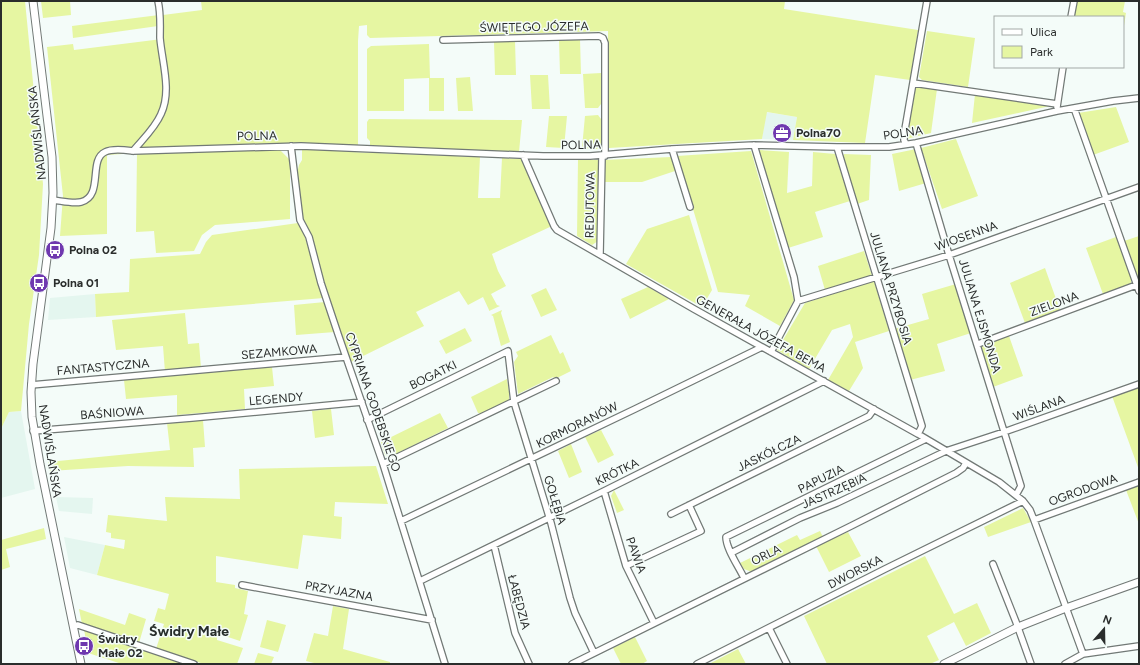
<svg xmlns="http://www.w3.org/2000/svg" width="1140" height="665" viewBox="0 0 1140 665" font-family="Figtree,sans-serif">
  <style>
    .built { fill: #e4f6ef }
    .green { fill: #e6f6a2 }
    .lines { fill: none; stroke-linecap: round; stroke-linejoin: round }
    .minor-casing { stroke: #727976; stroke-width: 8 }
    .major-casing { stroke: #727976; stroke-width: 9 }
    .minor { stroke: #fff; stroke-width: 5.5 }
    .major { stroke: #fff; stroke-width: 7 }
    .labels { text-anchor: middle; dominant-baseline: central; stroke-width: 3; stroke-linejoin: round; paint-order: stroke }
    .street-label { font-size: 12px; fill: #2a2d2c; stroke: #f4fcf9 }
    .poi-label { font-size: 12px; font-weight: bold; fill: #2a2d2c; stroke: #f4fcf9; text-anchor: start }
    .quarter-label { font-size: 14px; font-weight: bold; fill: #272e2b; stroke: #f4fcf9 }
  </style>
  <rect width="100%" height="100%" fill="#f4fcf9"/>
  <path class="built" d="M766,112L797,117L793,140L762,139Z
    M95,294L96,317L48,320L50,298Z
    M21,411L35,489L1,498V429L9,412Z
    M56,497L93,498L92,514L59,511Z
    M64,537L105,545L97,575L70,568Z"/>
  <path class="green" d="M1,1H25L43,184L39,255L29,324L21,411L9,412L1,429Z
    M41,1H70L71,15L43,18Z
    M201,1H785L784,9L918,30L910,80L875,75L865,143L793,140L797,117L767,112L762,139L609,148L608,31L370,38L367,35V25L359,26L358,41V146L282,143L212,146L279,149L290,160V219L215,225L202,235L194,251L156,253L154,231L136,232L137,153L107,155V234L60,236L63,196L47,47L73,44L74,50L162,39L163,15L202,10Z
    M1075,1H1125L1123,12L1126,13L1123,32V17H1072Z
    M159,15L158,26L73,38L72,26Z
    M927,31L975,38L968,87L922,80L919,77Z
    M580,39L581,74H560L559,40Z
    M515,41L516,75H495L494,42Z
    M429,44L430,78H444V111H429V78L404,79V111H367V49L371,46Z
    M601,73V104L598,108H585L583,74Z
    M530,75H548L550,109H532Z
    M470,77L473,111H458L456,78Z
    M915,85L937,89L931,133L906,139Z
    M975,94L1050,106L972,123Z
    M1116,107L1129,142L1093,155L1078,113Z
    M598,115L601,119V144L597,149L582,148L585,116Z
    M549,116H567L564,148L546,147Z
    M369,119L522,120L519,152L370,146V141L367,138V122Z
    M956,139L978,196L942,209L921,148Z
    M302,148L333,149L350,152L480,157L478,198H500L502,158L522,159L552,226L492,254L498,271L506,286L491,294L497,305L500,306L489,311V310L483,297L468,305L459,291L416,312L424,326L351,362L339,331L308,228L303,218L297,174L299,165L302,160Z
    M916,149L926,183L899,191L892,154Z
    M759,150L789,152L787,193L812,186L813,152L835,154L850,201L815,212L823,237L788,248Z
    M751,151L794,300L780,326L745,306L750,295L718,292L677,156Z
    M844,154L871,155L869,200L857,204L843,157Z
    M671,157L675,171L642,182H604V160Z
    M578,159L598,160V241L592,245L577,236Z
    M689,215L712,290L702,307L626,264L647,229Z
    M298,223L303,231L324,298L96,317L95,294L129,292L130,259L200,254L206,242L212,235Z
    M1139,236V282L1124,241Z
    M1116,237L1132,279L1130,285L1103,294L1086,248Z
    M864,251L872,276L825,290L818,266Z
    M1045,268L1060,310L1025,323L1010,283Z
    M874,281L889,331L855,342L863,368L849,391L828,380L853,337L850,324L832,330L809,369L777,350L805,303Z
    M956,284L971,333L937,344L945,371L910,380L894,329L929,319L922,294Z
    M648,287L669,299L630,319L621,299Z
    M546,288L557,310L541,317L531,295Z
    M325,302L335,332L296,335L294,305Z
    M502,310L501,313L510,342L501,346L493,316L491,315Z
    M185,313L188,344L199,343L201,368L165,372L163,346L116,350L112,320Z
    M465,328L472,341L446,354L439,341Z
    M551,335L560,354L563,352L571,371L555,379L553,377L518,394L514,362L518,356L516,352Z
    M1009,336L1023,376L993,387L981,346Z
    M272,367L274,386L244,389L245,409L177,415V395L126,399L124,380Z
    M507,379L509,392V400L481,414L478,413L471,397Z
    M1139,387V470L1112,396Z
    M331,409L334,435L315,438L312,411Z
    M440,413L448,428L390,457L385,455L381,442Z
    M203,420L205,447L193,448L194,467L128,466L50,471L48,462L170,450L167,423Z
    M601,430L614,455L598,463L585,437Z
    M571,444L582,472L569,478L558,451Z
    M376,466L388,504L335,502L334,516L342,517L341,539L303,535L298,569L216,556V582L235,585V588L248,591L244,614L248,615L240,641L225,636V634L217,632V640L243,648L237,664H204L156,649L164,624L154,621L158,608L165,610L169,594L97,575L105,545L124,549L125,540L111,538V533L106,532L108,515L167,521L165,497L240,499L239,469Z
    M1139,486V524L1126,490Z
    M614,490L624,510L617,513L611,496Z
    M1023,508L1031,522L988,537L984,527Z
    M44,528L46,539L6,549L10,567L1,570V540Z
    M820,531L823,537L752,572L744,569L740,563L797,535L800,540Z
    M848,532L861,556L829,572L816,546Z
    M925,556L954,614L977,603L991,633L966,646L954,622L927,636L939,660L930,664H827L804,616Z
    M333,606L349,609L343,649L390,662V664H318L306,661L314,633L328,636Z
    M79,609L125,625L129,613L146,619L139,643L82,624Z
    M267,620L286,625L278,652L260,647Z
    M84,629L189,664H122L88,653Z
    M635,637L647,661L642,664H621L613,648Z
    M738,649L746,664H709Z
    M258,653L274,657L271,664H254Z"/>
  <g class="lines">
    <g class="minor-casing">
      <path id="minor" d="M1071,17L1074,1
        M443,40L599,36L603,38L605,43V156
        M913,83L1057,104
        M1057,107L1063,67
        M1074,108L1139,291
        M916,143L949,255L1021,486L1016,495
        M906,144L904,140V135L927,1
        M754,145L794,277L798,301L771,352
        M291,146L300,220L309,237L321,283L338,334L383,464L445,664
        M837,147L922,426L918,434
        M672,149L690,207
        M133,151C143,139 155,128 161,114C172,91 162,62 160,38C160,25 161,14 158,1
        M523,155L554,226L557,230L694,309L918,434L999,482L1023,501L1030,510L1034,520L1083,654
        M53,200C62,201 73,204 81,202C104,196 88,160 105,152C113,148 125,150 133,151L301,146L543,156H590L672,149L754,145L837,147H889L916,143L1057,111L1113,101L1139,98
        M600,254L602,156
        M798,301L949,255L1139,187
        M978,344L1139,284
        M31,385L346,357
        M367,420L508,351L514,402L551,523L570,598L575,613L594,653
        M33,431L192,418L362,402
        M383,464L556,381
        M604,491L626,566L654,623
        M671,514L869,416L874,409
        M1034,520L1139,482
        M401,521L635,409L762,347
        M494,545L515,633L529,664
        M731,553L800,518L837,503L946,451L1004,432L1139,384
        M993,564L1016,622L1031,664
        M626,566L701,531L689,505
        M744,578C739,567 726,549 726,537L926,439
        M420,581L604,491L824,381
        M242,585L432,620
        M74,626L78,625L194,664
        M769,628L787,664
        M572,664L851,526L956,473L963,468L966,463
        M697,664L885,569L1023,501
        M1065,664L1083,654L1139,646"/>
    </g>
    <g class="major-casing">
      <path id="major" d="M33,1L52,157L53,193L51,228L33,364L31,392L32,417L40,464L81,664
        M944,664L1018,627L1066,608L1139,582"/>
    </g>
    <use href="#minor" class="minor"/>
    <use href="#major" class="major"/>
  </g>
  <defs>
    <g id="office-disc" transform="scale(1)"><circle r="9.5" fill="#6f38af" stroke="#f4fcf9"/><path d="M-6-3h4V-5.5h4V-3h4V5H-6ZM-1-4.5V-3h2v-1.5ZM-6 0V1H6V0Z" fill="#fff"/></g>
    <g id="bus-disc" transform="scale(1)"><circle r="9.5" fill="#6f38af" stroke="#f4fcf9"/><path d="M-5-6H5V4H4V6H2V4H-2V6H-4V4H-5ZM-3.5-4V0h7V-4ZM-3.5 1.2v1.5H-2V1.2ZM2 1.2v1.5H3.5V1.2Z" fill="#fff"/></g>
  </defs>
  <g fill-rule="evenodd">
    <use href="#office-disc" x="782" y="133"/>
    <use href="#bus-disc" x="55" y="250"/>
    <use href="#bus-disc" x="39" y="283"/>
    <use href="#bus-disc" x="84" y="646"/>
  </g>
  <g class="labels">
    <g class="street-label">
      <text transform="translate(534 27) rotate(-1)">ŚWIĘTEGO JÓZEFA</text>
      <text transform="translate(37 133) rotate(-96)">NADWIŚLAŃSKA</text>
      <text transform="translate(903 133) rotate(-8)">POLNA</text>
      <text transform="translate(257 136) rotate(-1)">POLNA</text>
      <text transform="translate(581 145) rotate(-1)">POLNA</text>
      <text transform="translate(590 205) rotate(-89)">REDUTOWA</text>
      <text transform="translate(966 236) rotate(-20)">WIOSENNA</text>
      <text transform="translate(891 288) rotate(73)">JULIANA PRZYBOSIA</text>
      <text transform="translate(1054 304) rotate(-20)">ZIELONA</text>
      <text transform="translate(980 316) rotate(73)">JULIANA EJSMONDA</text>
      <text transform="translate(761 334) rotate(29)">GENERAŁA JÓZEFA BEMA</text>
      <text transform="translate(279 352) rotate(-5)">SEZAMKOWA</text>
      <text transform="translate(103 367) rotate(-5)">FANTASTYCZNA</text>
      <text transform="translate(433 375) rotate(-26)">BOGATKI</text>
      <text transform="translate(276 399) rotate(-5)">LEGENDY</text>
      <text transform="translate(373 402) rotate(71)">CYPRIANA GODEBSKIEGO</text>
      <text transform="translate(1039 408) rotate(-20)">WIŚLANA</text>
      <text transform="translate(112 413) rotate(-4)">BAŚNIOWA</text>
      <text transform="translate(577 425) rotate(-26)">KORMORANÓW</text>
      <text transform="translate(50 451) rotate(81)">NADWIŚLAŃSKA</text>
      <text transform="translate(769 453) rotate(-26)">JASKÓŁCZA</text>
      <text transform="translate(617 472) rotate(-26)">KRÓTKA</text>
      <text transform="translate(821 479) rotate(-26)">PAPUZIA</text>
      <text transform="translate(1083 490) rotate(-20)">OGRODOWA</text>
      <text transform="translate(834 491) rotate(-24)">JASTRZĘBIA</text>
      <text transform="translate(555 500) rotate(73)">GOŁĘBIA</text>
      <text transform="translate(636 555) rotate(70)">PAWIA</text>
      <text transform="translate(766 555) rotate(-26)">ORLA</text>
      <text transform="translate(855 572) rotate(-27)">DWORSKA</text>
      <text transform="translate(339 591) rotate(10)">PRZYJAZNA</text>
      <text transform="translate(519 602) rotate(75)">ŁABĘDZIA</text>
    </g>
    <g class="poi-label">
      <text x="796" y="133">Polna70</text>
      <text x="69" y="250">Polna 02</text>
      <text x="53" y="283">Polna 01</text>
      <text x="98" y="639">Świdry<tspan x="98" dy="14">Małe 02</tspan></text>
    </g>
    <g class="quarter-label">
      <text x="189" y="631">Świdry Małe</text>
    </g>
  </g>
  <rect width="1140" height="665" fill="none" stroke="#2a2d2c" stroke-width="4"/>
  <rect x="994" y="16" width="130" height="52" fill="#f4fcf9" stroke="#a3a9a7"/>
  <rect x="1002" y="29" width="20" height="6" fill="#ffffff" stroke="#a3a9a7"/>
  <text x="1030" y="36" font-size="12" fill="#2a2d2c">Ulica</text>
  <rect x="1002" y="46" width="20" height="12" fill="#e6f6a2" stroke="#a3a9a7"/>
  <text x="1030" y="56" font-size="12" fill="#2a2d2c">Park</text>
  <g transform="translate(1104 629) rotate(20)" stroke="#f4fcf9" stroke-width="3" paint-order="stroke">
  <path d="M0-3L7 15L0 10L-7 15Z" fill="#2a2d2c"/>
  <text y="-6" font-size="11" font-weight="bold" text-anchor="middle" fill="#2a2d2c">N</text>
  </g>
</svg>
